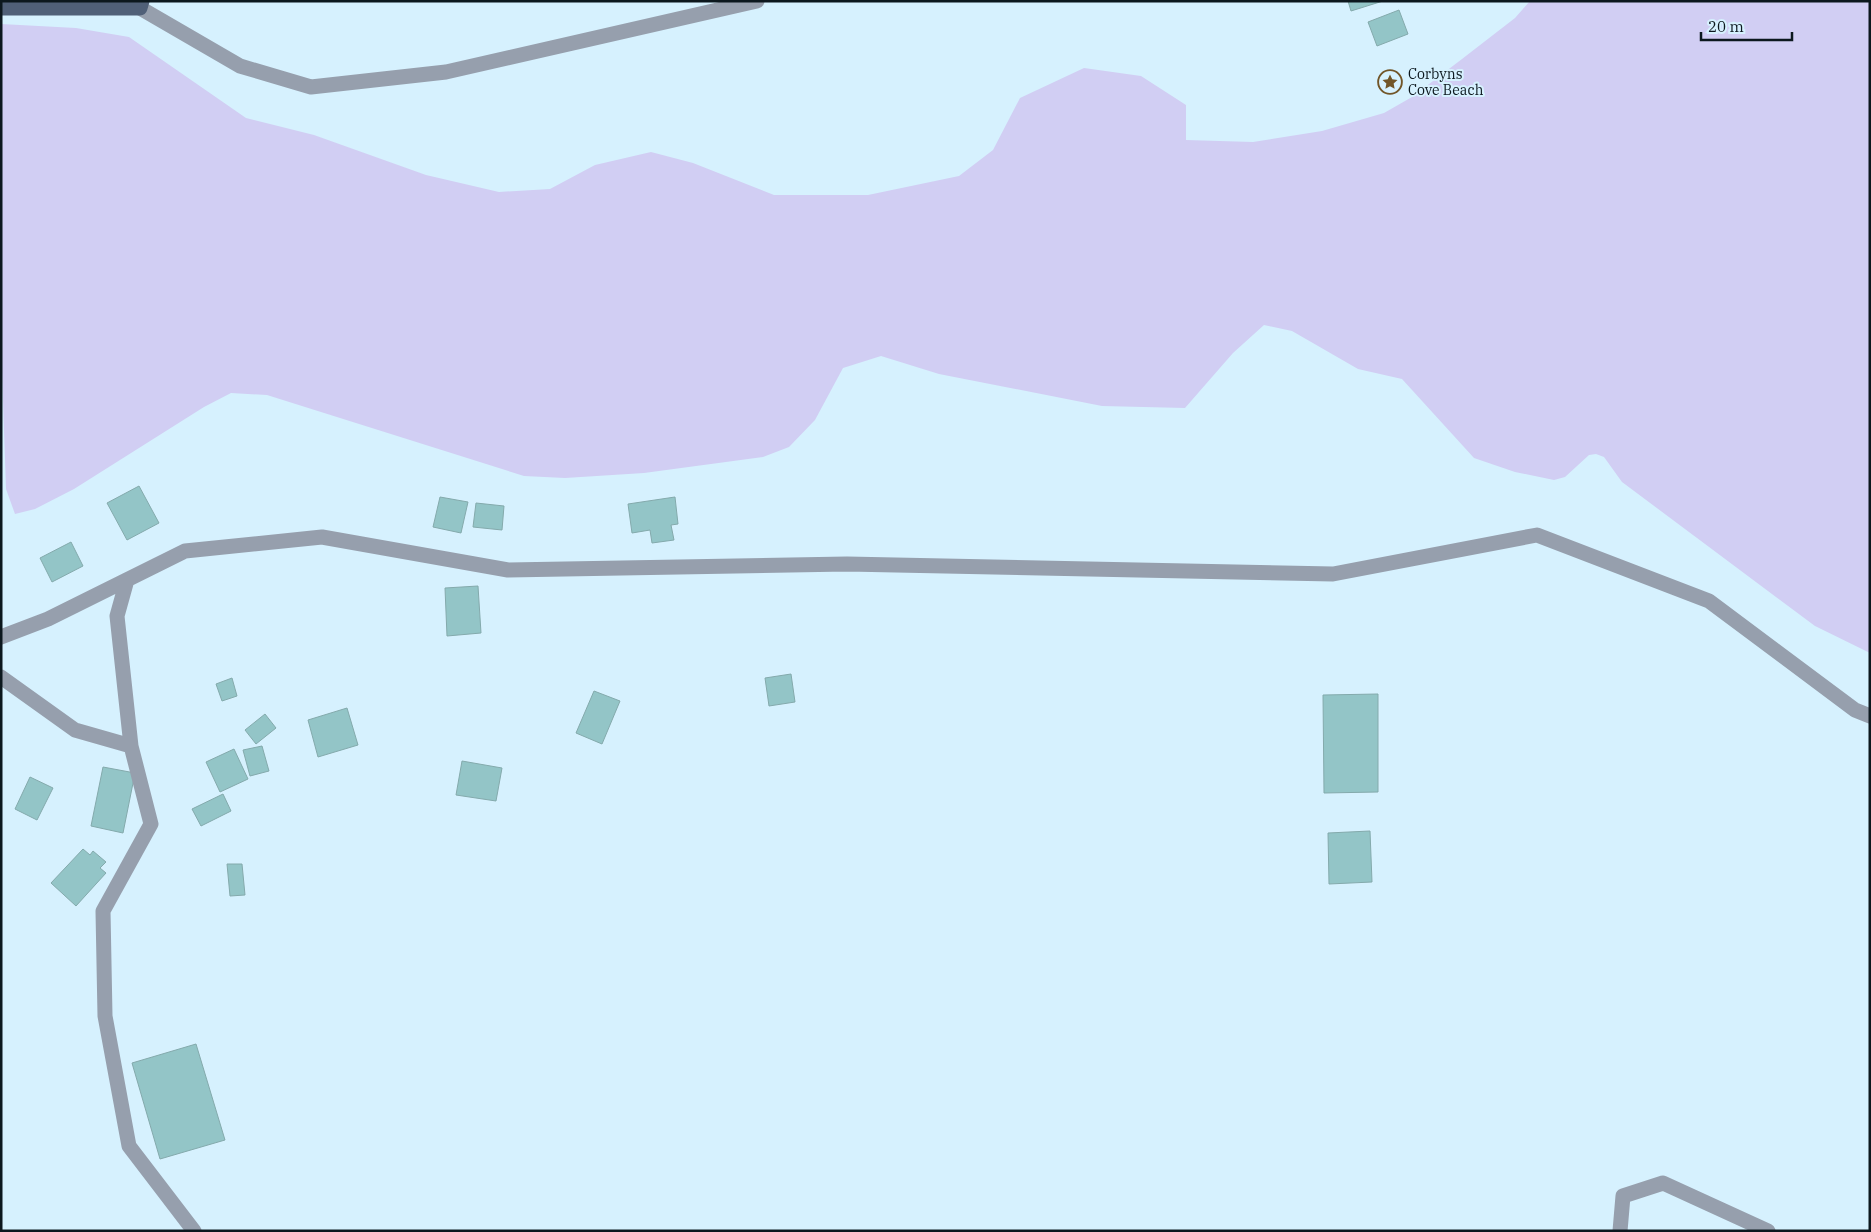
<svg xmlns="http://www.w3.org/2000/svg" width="1871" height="1232" viewBox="0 0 1871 1232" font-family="'IBM Plex Serif',serif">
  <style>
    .water { fill: #d1cef3 }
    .building { fill: #93c5c7; stroke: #84aaac }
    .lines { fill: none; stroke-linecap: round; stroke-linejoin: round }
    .minor { stroke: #969fad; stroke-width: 15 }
    .major { stroke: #506078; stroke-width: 15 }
    .labels { text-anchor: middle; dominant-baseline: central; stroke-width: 4; stroke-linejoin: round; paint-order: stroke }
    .poi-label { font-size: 14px; fill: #0c181e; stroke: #d6f1fe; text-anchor: start }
  </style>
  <rect width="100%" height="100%" fill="#d6f1fe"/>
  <path class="water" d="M1530,1H1870V653L1815,626L1622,482L1604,457L1596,454L1589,455L1565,477L1554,480L1515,472L1474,458L1402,379L1358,369L1292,331L1264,325L1233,353L1185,408L1102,406L939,374L881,356L843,368L815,420L789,447L763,457L644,473L565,478L524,476L267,395L231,393L204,407L74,489L35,509L15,514L6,489L1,342V24L76,28L129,37L246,118L314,135L426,175L499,192L550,189L595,165L651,152L693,163L774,195H868L959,176L993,150L1020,98L1084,68L1141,76L1186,105V140L1253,142L1322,131L1384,113L1412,97L1462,59L1515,18Z"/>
  <path class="building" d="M1348,1H1383L1351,11Z
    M1399,10L1408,34L1377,46L1368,22Z
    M139,486L159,523L127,540L107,503Z
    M440,497L468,502L461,533L433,527Z
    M675,497L678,524L671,525L674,540L652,543L650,530L632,533L628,504Z
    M476,503L504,506L502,530L473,527Z
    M71,542L83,566L52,582L40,558Z
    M478,586L481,633L447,636L445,588Z
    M791,674L795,702L769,706L765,678Z
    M232,678L237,696L222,701L216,684Z
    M594,691L620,701L602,744L576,733Z
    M1378,694V792L1324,793L1323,695Z
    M347,708L358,745L318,757L308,720Z
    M265,714L276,728L256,744L245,730Z
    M262,746L269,771L250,776L243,750Z
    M234,749L248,779L220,792L206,762Z
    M462,761L502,768L496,801L456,795Z
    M103,767L135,773L123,833L91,826Z
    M30,777L53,788L37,820L15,809Z
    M223,794L231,811L201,826L192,809Z
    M1370,831L1372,882L1329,884L1328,833Z
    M83,849L90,855L93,851L106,862L100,868L106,873L76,906L51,883Z
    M227,864H242L245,895L230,896Z
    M196,1044L225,1140L160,1159L132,1063Z"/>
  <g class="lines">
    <path class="minor" d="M140,8L240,66L311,87L446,72L757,1
      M127,580L117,616L131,746
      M1,637L48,619L185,551L322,537L508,570L847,564L1333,574L1537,535L1709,601L1855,710L1870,716
      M1,677L75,730L131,746L151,824L103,911L105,1016L129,1146L194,1231
      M1620,1231L1623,1196L1663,1183L1768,1231"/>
    <path class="major" d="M1,8H140L142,1"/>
  </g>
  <defs>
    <g id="sight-ring" transform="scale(1.25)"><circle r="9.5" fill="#d6f1fe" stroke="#715528" stroke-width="1.5"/><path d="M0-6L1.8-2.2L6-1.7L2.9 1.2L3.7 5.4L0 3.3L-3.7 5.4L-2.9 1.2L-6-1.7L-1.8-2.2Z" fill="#715528"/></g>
  </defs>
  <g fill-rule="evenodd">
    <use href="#sight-ring" x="1390" y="82"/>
  </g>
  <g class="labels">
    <g class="poi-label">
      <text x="1408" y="74">Corbyns<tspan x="1408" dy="16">Cove Beach</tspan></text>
    </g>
  </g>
  <rect width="1871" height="1232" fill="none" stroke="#0c181e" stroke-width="5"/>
  <path d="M1701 32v8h91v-8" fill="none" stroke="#0c181e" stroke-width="2.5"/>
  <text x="1708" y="32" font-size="15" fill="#0c181e" stroke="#d6f1fe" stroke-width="4" paint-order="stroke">20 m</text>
</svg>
